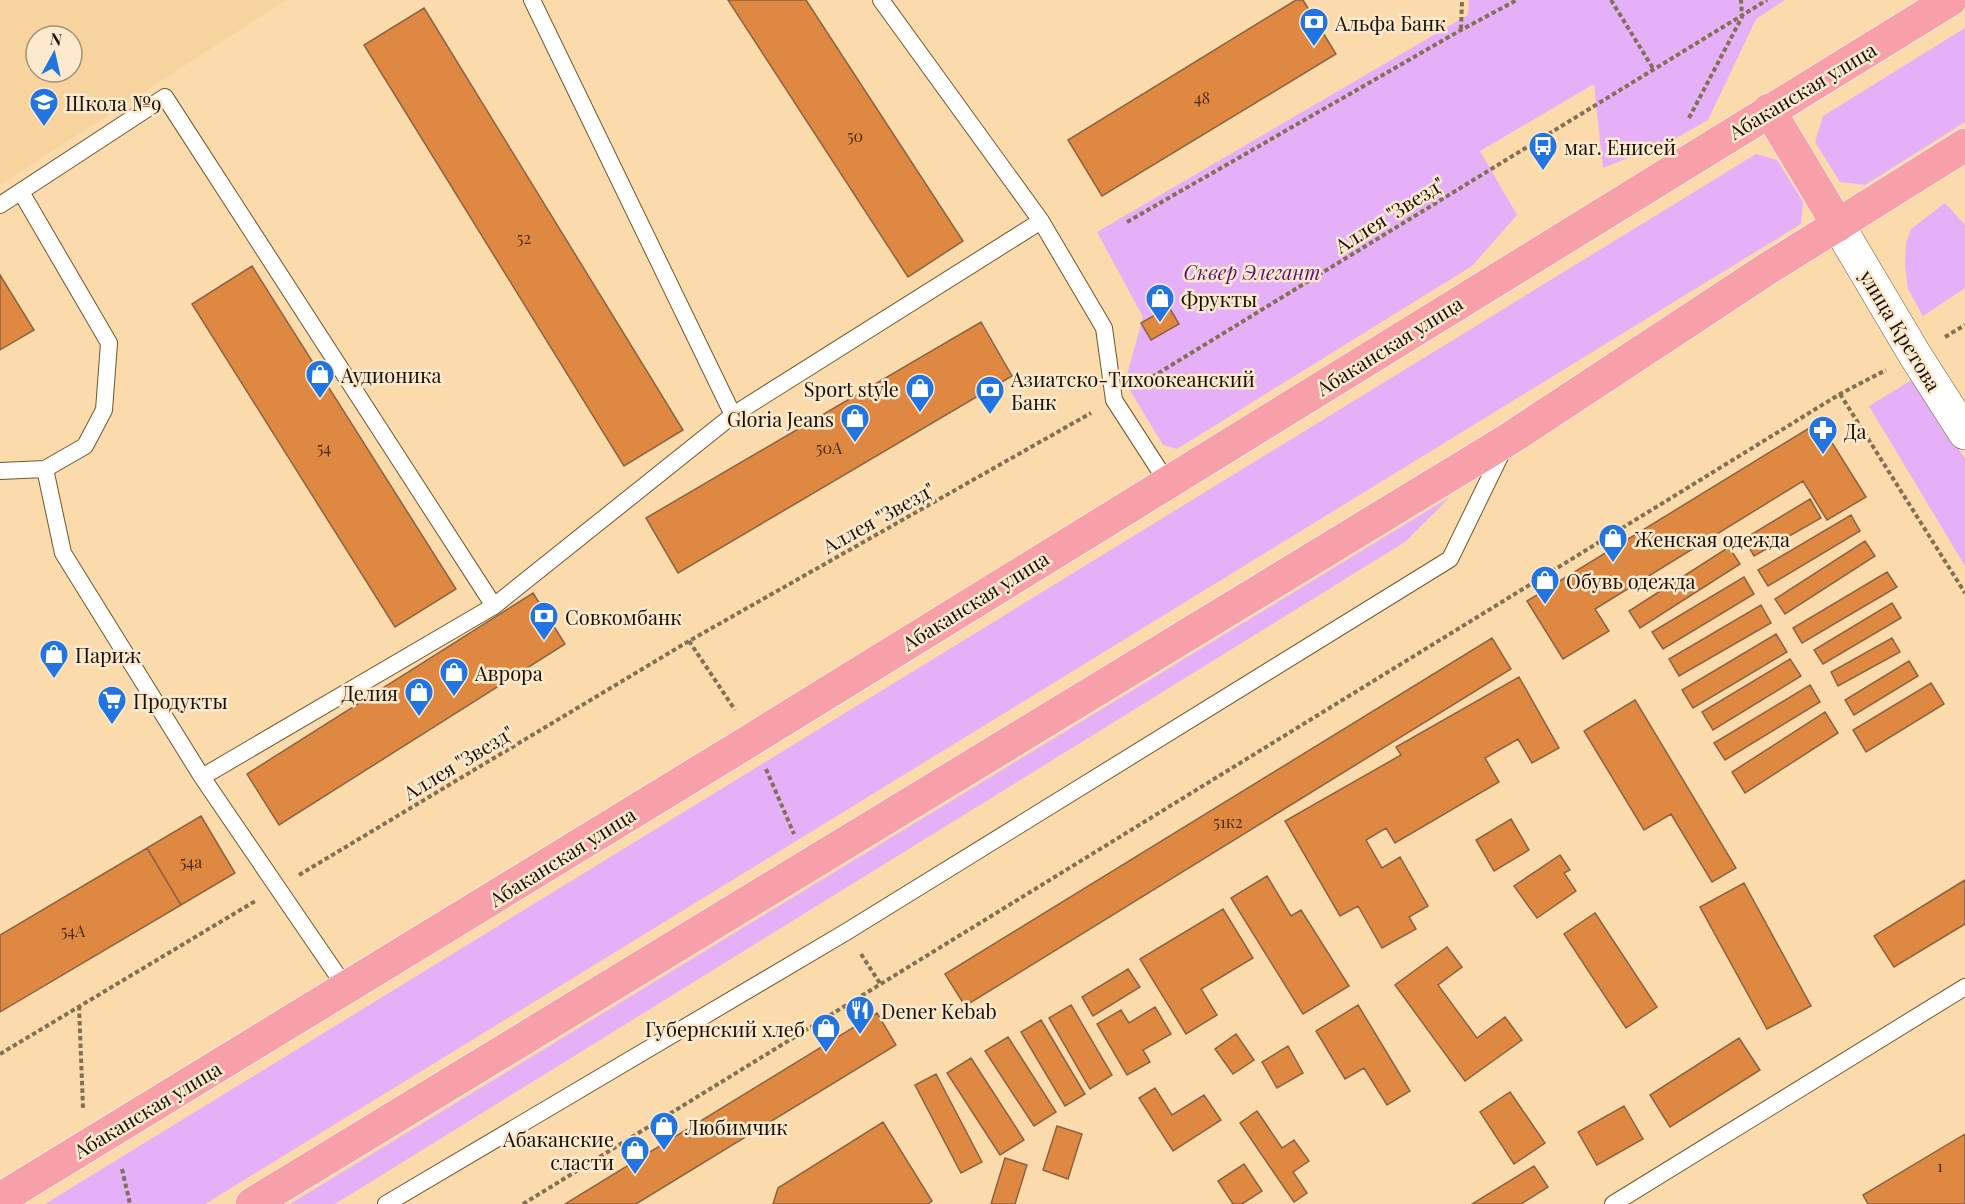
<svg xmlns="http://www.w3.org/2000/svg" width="1965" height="1204" viewBox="0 0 1965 1204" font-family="'Playfair Display',serif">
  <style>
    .built { fill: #f7d39d; fill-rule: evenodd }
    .green { fill: #e5b0f8 }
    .building { fill: #df8842; stroke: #8c6243; stroke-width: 1.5 }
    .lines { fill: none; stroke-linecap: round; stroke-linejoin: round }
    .lane-casing { stroke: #72572b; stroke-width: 18 }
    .secondary-casing { stroke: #72572b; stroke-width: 34 }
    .primary-casing { stroke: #fff; stroke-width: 34 }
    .path { stroke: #836f51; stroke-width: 4; stroke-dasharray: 4.5 3; stroke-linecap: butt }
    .lane { stroke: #fff; stroke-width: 16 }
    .secondary { stroke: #fff; stroke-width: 33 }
    .primary { stroke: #f7a0a9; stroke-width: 33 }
    .labels { text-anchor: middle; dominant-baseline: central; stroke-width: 5; stroke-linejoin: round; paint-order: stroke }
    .number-label { font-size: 16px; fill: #4a2d11 }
    .poi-label { font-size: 20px; fill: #190f01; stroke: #fdeace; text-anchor: start }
    .street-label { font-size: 20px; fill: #190f01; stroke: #fdeace }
    .park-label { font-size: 20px; font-style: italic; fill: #5f0d75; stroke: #fdeace }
  </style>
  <rect width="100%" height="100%" fill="#fbdbac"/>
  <path class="built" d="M0,0H286L0,185ZM36,36H72V72H36Z"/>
  <path class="green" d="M1469,0H1785L1756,19L1708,120L1673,140L1603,168L1594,84L1480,151L1517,215L1472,266L1177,449L1163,445L1125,382L1143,317L1097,232L1468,15Z
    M1965,28V122L1865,185L1840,182L1815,142L1823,116Z
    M1756,154L1777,160L1803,202L1801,224L205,1204H45Z
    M1945,203L1965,225V288L1923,316L1908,289L1905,265L1906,244L1911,229Z
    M1915,378L1965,459V566L1869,406Z
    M1450,497L1405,542L335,1204H290Z"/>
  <path class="building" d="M728,0H806L963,241L908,277Z
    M1296,0H1303L1336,54L1102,196L1068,140Z
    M424,8L683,430L624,466L364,45Z
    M252,266L456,589L395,627L192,304Z
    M0,275L34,330L0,350Z
    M1169,307L1179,324L1151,340L1141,323Z
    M981,322L1012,376L678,573L646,518Z
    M1819,422L1866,497L1827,520L1803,481L1595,609L1609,631L1563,659L1527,601Z
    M1810,499L1821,518L1754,556L1744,539Z
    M1851,515L1860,531L1768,586L1758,570Z
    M1865,541L1875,556L1785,614L1775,599Z
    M1729,547L1740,564L1640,628L1629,611Z
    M1887,572L1897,587L1802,643L1793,628Z
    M1744,577L1754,594L1663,649L1652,632Z
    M533,593L565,644L279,825L247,774Z
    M1892,603L1901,618L1823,664L1814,650Z
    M1761,605L1771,623L1679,676L1669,659Z
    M1776,634L1787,652L1693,708L1682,690Z
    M1492,638L1511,669L965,1006L945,974Z
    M1892,638L1900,652L1838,686L1831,672Z
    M1790,659L1801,676L1713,730L1702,712Z
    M1909,661L1918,676L1854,715L1845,700Z
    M1519,677L1559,748L1532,763L1518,739L1485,758L1499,782L1395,843L1386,828L1366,840L1382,868L1400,857L1428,906L1409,917L1416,929L1382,948L1358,906L1340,916L1285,821L1401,755L1396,747Z
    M1931,683L1944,704L1866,752L1853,730Z
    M1810,685L1820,702L1725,760L1714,743Z
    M1635,700L1736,868L1712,882L1671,814L1644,830L1584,731Z
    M1825,712L1838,733L1745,793L1732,772Z
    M201,816L235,873L181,905L147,848Z
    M1511,819L1529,850L1494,871L1476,840Z
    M147,848L181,905L0,1012V935Z
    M1560,855L1570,870L1564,873L1576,891L1537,918L1514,886Z
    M1267,876L1291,916L1301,910L1349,986L1303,1014L1231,898Z
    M1965,880V924L1894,967L1874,936Z
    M1744,883L1811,1006L1767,1029L1700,907Z
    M1223,909L1253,958L1201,989L1217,1015L1186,1034L1140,959Z
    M1595,913L1657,1007L1626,1028L1564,934Z
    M1447,947L1462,967L1438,985L1477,1038L1505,1017L1522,1040L1465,1081L1395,985Z
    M1128,969L1140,987L1093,1016L1082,997Z
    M1071,1005L1112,1075L1090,1089L1049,1018Z
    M1358,1005L1410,1091L1387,1105L1364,1068L1345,1079L1316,1031Z
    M1155,1007L1171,1034L1143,1050L1150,1062L1127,1075L1097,1024L1121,1010L1129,1023Z
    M877,1013L896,1045L636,1204H565Z
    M1041,1020L1085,1094L1065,1106L1021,1032Z
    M1236,1034L1254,1060L1233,1074L1215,1049Z
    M1008,1037L1056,1112L1034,1126L985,1051Z
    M1739,1038L1760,1070L1670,1127L1650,1095Z
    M1288,1046L1303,1073L1277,1088L1262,1062Z
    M971,1058L1024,1140L1000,1155L947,1073Z
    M936,1074L982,1162L961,1173L915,1085Z
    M1155,1088L1172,1115L1204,1095L1221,1120L1173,1151L1139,1098Z
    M1510,1092L1545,1143L1514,1164L1480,1112Z
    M1624,1106L1643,1139L1597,1165L1578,1132Z
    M1257,1111L1282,1148L1294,1140L1309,1161L1293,1172L1307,1193L1294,1202L1240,1123Z
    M883,1122L932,1201L928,1204H773L778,1188Z
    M1057,1126L1082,1134L1068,1179L1043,1170Z
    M1965,1134V1204H1868L1863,1195Z
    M1005,1158L1027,1165L1015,1204H991Z
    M1244,1164L1262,1191L1242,1204H1233L1218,1181Z
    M1534,1166L1548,1187L1521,1204H1472Z"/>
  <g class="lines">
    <g class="lane-casing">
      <path id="lane" d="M532,0L733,415
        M881,0L1041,221L1104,328L1114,400L1167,482
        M0,205L165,97L494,606
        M45,469L63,553L202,777L346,988
        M0,471L45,469L85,446L104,410L109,343L21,192
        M202,777L494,606L733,415L1041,221
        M386,1204L846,932L1450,559L1505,446
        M1613,1204L1965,987"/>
    </g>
    <g class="secondary-casing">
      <path id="secondary" d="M1838,225L1915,355L1965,433"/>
    </g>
    <g class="primary-casing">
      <path id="primary" d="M1769,110L1838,225
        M0,1199L751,740L1950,0
        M252,1204L1509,439L1767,269L1965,145"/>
    </g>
    <path class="path" d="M1611,0L1654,70
      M1461,29L1462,0
      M1689,118L1742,17L1741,0
      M1127,222L1461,30L1517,0
      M1945,337L1965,325
      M1139,385L1767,0
      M1840,394L1965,593
      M689,641L735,710
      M766,769L794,834
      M299,875L689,641L1091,413
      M861,954L881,985
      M79,1006L83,1108
      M0,1054L257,900
      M122,1169L130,1204
      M523,1204L1840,394L1886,370"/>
    <use href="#lane" class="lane"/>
    <use href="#secondary" class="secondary"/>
    <use href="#primary" class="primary"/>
  </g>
  <defs>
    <g id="bank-pin" transform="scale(1.5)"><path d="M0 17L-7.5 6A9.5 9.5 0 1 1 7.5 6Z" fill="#2275e0" stroke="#fdeace"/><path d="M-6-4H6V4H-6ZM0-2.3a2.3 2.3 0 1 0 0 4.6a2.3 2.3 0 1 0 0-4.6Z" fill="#fff"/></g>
    <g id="school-pin" transform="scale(1.5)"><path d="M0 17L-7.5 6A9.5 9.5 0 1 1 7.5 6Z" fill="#2275e0" stroke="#fdeace"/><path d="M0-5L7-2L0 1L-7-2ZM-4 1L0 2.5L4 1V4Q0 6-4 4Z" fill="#fff"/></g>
    <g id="bus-pin" transform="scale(1.5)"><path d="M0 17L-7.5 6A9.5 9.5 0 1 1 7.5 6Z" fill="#2275e0" stroke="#fdeace"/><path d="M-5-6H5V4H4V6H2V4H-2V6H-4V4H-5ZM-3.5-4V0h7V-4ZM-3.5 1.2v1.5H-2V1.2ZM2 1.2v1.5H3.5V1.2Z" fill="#fff"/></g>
    <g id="shop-pin" transform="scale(1.5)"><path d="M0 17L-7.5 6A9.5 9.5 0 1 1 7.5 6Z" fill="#2275e0" stroke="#fdeace"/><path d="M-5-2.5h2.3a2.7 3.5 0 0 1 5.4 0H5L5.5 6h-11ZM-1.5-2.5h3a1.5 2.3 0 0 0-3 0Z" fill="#fff"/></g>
    <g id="pharmacy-pin" transform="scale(1.5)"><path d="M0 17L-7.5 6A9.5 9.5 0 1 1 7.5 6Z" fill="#2275e0" stroke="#fdeace"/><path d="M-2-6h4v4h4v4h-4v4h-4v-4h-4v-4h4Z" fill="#fff"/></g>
    <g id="supermarket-pin" transform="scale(1.5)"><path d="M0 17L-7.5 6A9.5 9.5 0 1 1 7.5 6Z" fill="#2275e0" stroke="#fdeace"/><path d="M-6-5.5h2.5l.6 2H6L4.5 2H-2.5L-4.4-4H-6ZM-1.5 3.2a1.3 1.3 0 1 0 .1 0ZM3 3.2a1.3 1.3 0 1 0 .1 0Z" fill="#fff"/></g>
    <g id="restaurant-pin" transform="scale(1.5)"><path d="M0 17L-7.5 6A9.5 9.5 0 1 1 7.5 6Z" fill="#2275e0" stroke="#fdeace"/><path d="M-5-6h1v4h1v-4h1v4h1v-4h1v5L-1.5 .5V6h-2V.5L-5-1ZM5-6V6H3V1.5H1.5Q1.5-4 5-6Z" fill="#fff"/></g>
  </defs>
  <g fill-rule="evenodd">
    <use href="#bank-pin" x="1314" y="22"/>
    <use href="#school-pin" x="44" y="102"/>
    <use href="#bus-pin" x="1543" y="146"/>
    <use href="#shop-pin" x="1160" y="298"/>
    <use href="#shop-pin" x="320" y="374"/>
    <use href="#shop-pin" x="920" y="388"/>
    <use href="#bank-pin" x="990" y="390"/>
    <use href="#shop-pin" x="855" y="418"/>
    <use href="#pharmacy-pin" x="1823" y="430"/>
    <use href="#shop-pin" x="1613" y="538"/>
    <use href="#shop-pin" x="1545" y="580"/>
    <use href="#bank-pin" x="544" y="616"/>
    <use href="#shop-pin" x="54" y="654"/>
    <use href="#shop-pin" x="454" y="672"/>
    <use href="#shop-pin" x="419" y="692"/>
    <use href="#supermarket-pin" x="112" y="700"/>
    <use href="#restaurant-pin" x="860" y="1010"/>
    <use href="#shop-pin" x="826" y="1028"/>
    <use href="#shop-pin" x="664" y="1126"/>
    <use href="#shop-pin" x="635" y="1150"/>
  </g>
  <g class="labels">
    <g class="number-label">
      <text x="1202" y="97">48</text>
      <text x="855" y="135">50</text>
      <text x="524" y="237">52</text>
      <text x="324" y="447">54</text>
      <text x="829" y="447">50А</text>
      <text x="1228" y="821">51к2</text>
      <text x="191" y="861">54а</text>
      <text x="73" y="930">54А</text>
      <text x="1940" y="1165">1</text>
    </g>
    <g class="poi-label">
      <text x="1335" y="22">Альфа Банк</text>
      <text x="65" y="102">Школа №9</text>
      <text x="1564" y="146">маг. Енисей</text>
      <text x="1181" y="298">Фрукты</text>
      <text x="341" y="374">Аудионика</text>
      <text x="1011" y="378">Азиатско-Тихоокеанский<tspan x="1011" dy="23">Банк</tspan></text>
      <text x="899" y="388" text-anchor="end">Sport style</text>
      <text x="834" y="418" text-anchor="end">Gloria Jeans</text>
      <text x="1844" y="430">Да</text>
      <text x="1634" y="538">Женская одежда</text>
      <text x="1566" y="580">Обувь одежда</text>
      <text x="565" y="616">Совкомбанк</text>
      <text x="75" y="654">Париж</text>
      <text x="475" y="672">Аврора</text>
      <text x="398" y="692" text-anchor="end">Делия</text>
      <text x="133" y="700">Продукты</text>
      <text x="881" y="1010">Dener Kebab</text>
      <text x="805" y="1028" text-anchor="end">Губернский хлеб</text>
      <text x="685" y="1126">Любимчик</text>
      <text x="614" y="1138" text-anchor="end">Абаканские<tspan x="614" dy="23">сласти</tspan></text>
    </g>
    <g class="street-label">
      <text transform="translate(1802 90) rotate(-31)">Абаканская улица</text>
      <text transform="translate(1389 214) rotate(-32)">Аллея "Звезд"</text>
      <text transform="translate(1901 330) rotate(59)">улица Кретова</text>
      <text transform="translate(1389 345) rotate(-32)">Абаканская улица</text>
      <text transform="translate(878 517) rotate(-29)">Аллея "Звезд"</text>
      <text transform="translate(975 600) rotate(-32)">Абаканская улица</text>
      <text transform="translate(458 762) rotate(-31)">Аллея "Звезд"</text>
      <text transform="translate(562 856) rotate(-32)">Абаканская улица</text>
      <text transform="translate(147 1109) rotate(-31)">Абаканская улица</text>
    </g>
    <g class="park-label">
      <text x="1252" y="271">Сквер Элегант</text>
    </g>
  </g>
  <g transform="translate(54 54) rotate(8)"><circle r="28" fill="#fdeace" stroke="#a2927c" stroke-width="1.5"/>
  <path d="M0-4.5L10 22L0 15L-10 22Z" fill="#2275e0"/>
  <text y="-9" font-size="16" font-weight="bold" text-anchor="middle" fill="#190f01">N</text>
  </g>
</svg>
